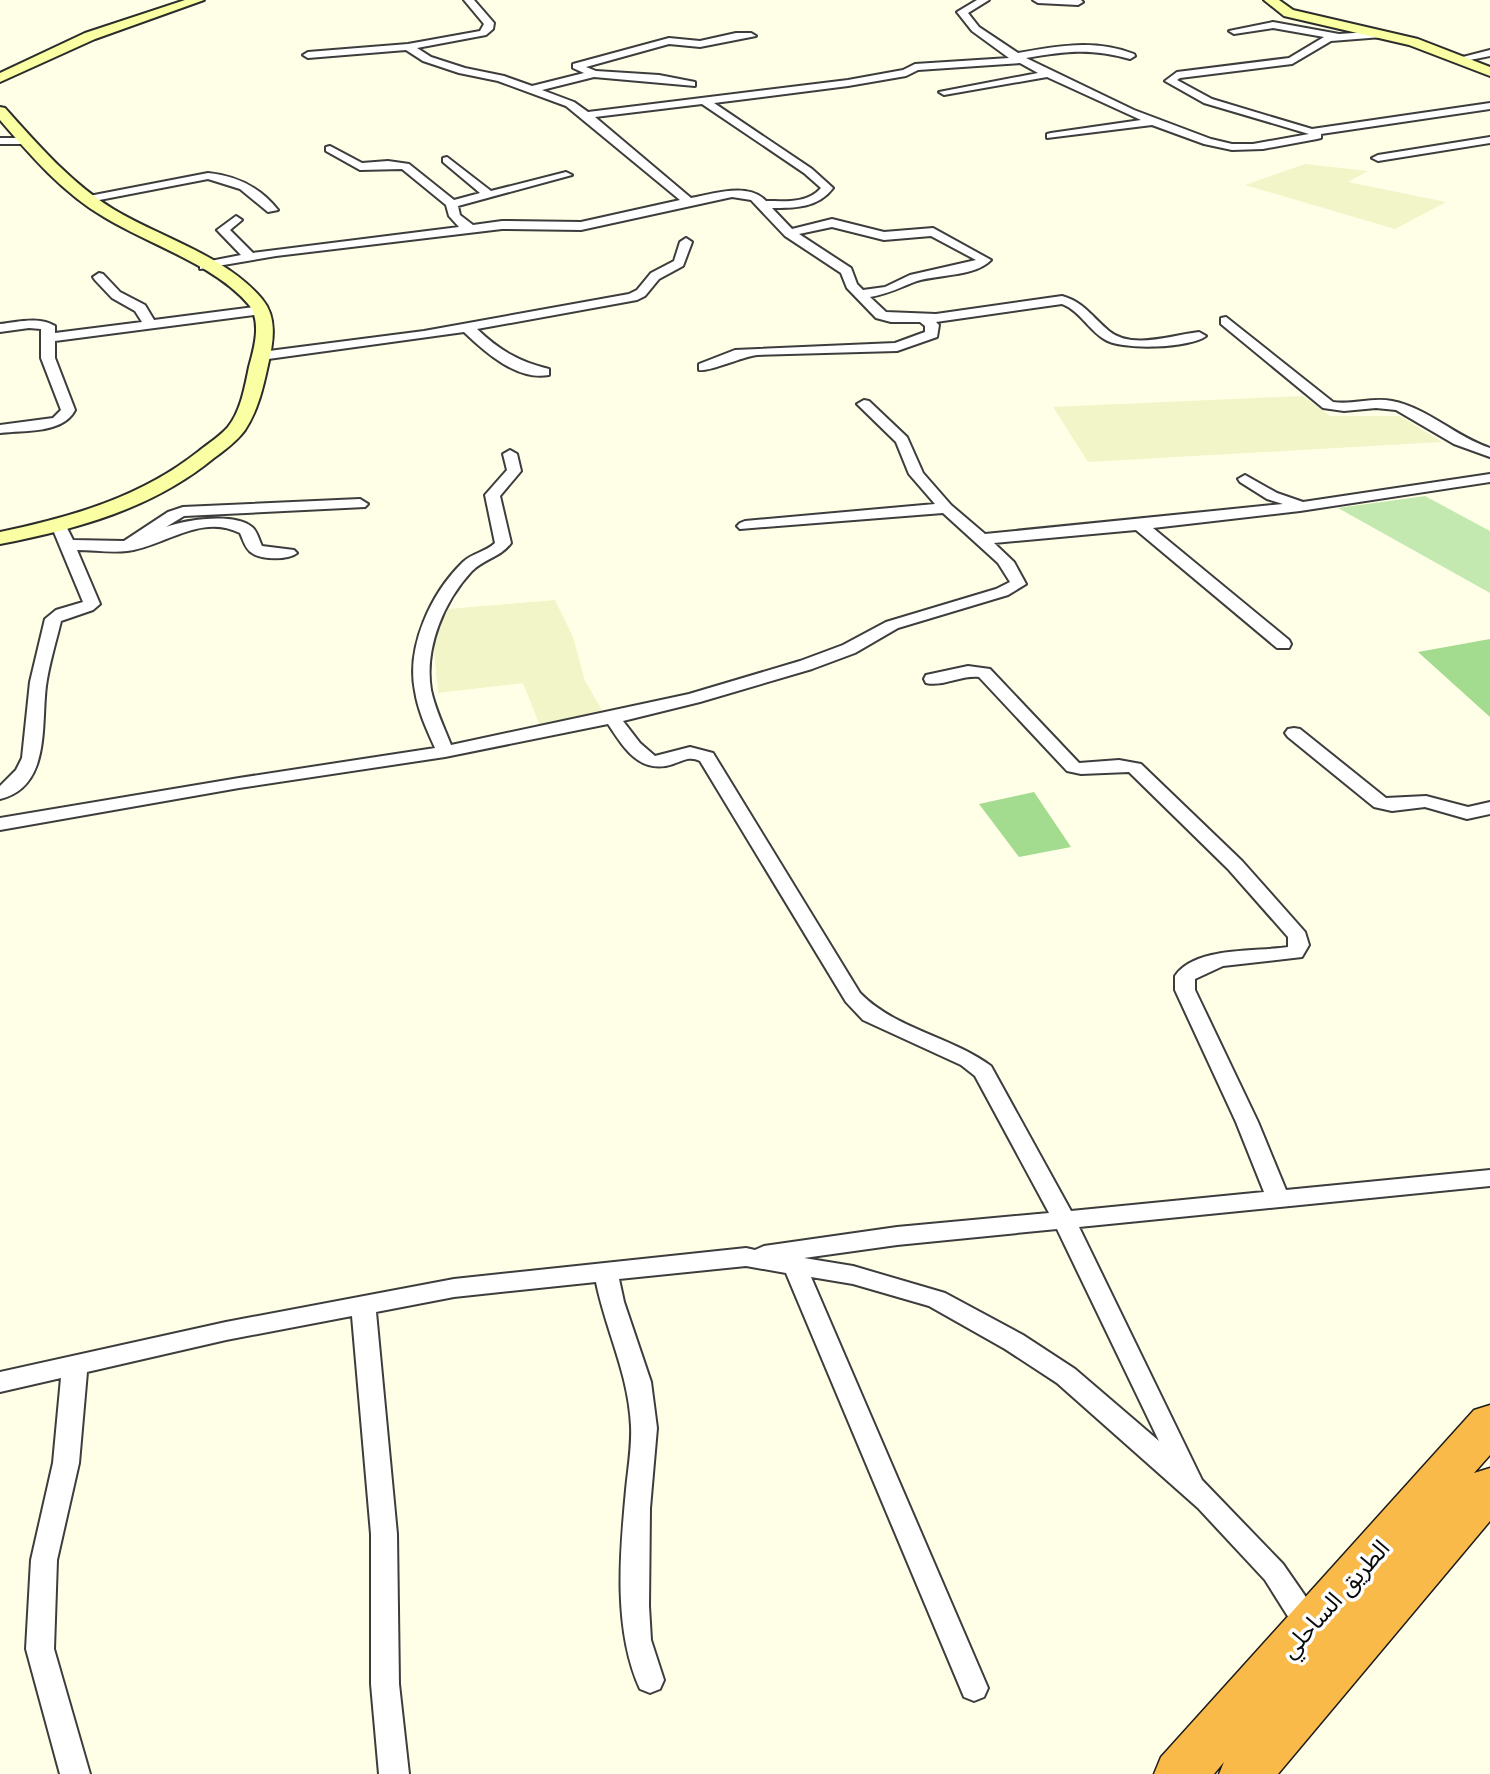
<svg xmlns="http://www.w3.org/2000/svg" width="1490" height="1774" viewBox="0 0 1490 1774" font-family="'Noto Serif','Noto Sans Arabic',serif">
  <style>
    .farmland { fill: #f1f5c7 }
    .green { fill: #c4e9b0 }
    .forest { fill: #a3db8f }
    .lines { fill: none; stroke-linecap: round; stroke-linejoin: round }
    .street-casing { stroke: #3d3d3d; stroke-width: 4 }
    .secondary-casing { stroke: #2c2c2c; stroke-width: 4 }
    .highway-casing { stroke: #1b1b1b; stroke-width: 3 }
    .street { fill: #fff; fill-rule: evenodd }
    .secondary { fill: #f9ffa2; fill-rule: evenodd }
    .highway { fill: #faba4a; fill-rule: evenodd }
    .labels { text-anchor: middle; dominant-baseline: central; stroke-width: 7; stroke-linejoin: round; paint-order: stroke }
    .near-street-label { font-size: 24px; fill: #0a0a0a; stroke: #fff }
  </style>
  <rect width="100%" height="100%" fill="#ffffe7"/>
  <path class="farmland" d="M1305,164L1368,171L1348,182L1446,202L1395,229L1245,185Z
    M1303,396L1330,416H1400L1442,442L1088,462L1053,407Z
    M555,600L573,637L585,681L602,710L540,726L523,683L438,693L433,640L448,609Z"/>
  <path class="green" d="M1425,496L1490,531V593L1338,508Z"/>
  <path class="forest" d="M1490,639V717L1418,652Z
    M1034,792L1071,847L1019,857L979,804Z"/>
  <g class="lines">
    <g class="street-casing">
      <path id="street" d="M464,0H474L494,23L493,29L486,35L417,48L431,57L465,68L504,76L532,86L584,73L573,68V64L669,38L700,41L736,33H751L756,36L700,47L669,44L586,67L596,71L659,75L695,82V86L594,77L542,90L574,102L588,112L848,80L903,70L915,64L1009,58L972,31L957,12L977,0H989L968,13L979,27L1018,53C1058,46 1094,39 1134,54L1135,56L1130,59C1091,48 1066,51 1026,58L1134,110L1211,139L1232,144H1253L1309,134L1204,103L1165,81L1177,72L1289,58L1324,37L1273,28L1234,34L1229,31L1273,22L1339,34L1382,31L1387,34L1382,37L1331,41L1292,64L1180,78L1177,80L1212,99L1312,129L1490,103V109L1321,134V138L1317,139L1263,149L1232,150L1204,144L1152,125L1047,138V134L1051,133L1141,120L1047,77L944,95L939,92L1038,73L1020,63L918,70L906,76L848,86L714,103L812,169L833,188C818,208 795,208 772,208L792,229L832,219L884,232L933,228L991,260C974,277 940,274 917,281C901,287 888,294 870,297L886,312L936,314L1062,296C1084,302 1092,317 1109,331C1132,350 1172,335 1199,332L1206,336C1191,348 1121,351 1104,339C1088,329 1080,311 1062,304L936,322L939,325L937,337L897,351L757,355C741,357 710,372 699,370V364L735,350L895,343L925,332V326L920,322H891L876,318L847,288L841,273L785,236L751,200L732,197L581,230L502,229L276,256L200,269V263L241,255L217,230L236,216L242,220L230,230L253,253L459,227L449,216L446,205L402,169L360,170L326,151V147L330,146L362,163L388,161L409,164L454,200L480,193L443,162V158L447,157L491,191L566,172L572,175L458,206L460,215L473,225L502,221L581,222L680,200L566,106L498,81L459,73L423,61L406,50L308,58L303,55L308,52L408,44L480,31L484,24ZM702,104L804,173L821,188C807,204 785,201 766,201C748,182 714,194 691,198L595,117ZM832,227L884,240L931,236L976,260L910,275L885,287L863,290L857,284L851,268L799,234Z
        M1033,0H1081L1083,2L1078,5L1038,3Z
        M1490,50V56L1460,62L1455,59Z
        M1490,137V143L1378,161L1372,158L1378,155Z
        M0,138H27L32,141L27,144H0Z
        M208,173C237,176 260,187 278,210L268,212L240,189L208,179L89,202L83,199L89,196Z
        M686,238L692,242L683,266L659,279L645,296L637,300L477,329C499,350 519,362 549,369V375C517,381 485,352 464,332L261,360L254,356L261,352L424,331L629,294L637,290L651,273L674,261L680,242Z
        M99,273L103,274L120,292L145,305L154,320L261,306L267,310L261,314L55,341V358L75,410C63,434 24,430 0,433V425L53,418L61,410L41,358V329L29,328L0,332V324C17,322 40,316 55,326V333L142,322L135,311L112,298L95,280L93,277Z
        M1226,317L1333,402C1353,405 1372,397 1392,401C1428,408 1456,437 1490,448V457L1454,444L1396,410L1376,408L1344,411L1323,408L1221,324V318Z
        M864,400L869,401L907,437L923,473L951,505L985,534L1283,504L1267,499L1240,482L1238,479L1245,475L1277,493L1303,502L1490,474V482L1300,511L1153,528L1289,640L1291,644L1289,648H1277L1136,530L994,543L1014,562L1026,584L1008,595L898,628L855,653L812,669L700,702L623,721L640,743L655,756L690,747L713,753L860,993C895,1029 950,1036 991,1066L1071,1211L1264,1192L1236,1122L1175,990V976C1195,946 1257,952 1288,947V937L1228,869L1129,772L1081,774L1067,771L979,677C961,675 943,687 926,683L924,679L926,675L968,666L990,669L1079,763L1119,760L1141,764L1242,861L1305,932L1309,945L1302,957L1223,966L1195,979V990L1258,1122L1286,1190L1490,1170V1186L1079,1227L1202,1480L1283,1564L1319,1616L1323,1625L1319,1634L1309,1637L1299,1634L1265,1580L1198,1508L1057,1383L1005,1349L929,1306L853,1284L811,1277L988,1688L984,1697L974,1701L964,1697L786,1273L746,1266L619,1279L624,1302L651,1382L657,1428L650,1508L649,1606L651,1640L664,1680L660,1689L650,1693L640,1689C613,1630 620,1553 626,1490C628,1469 632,1447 631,1426C629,1375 606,1331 596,1282L454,1297L376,1312L397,1534L399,1684L409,1774H379L371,1684V1534L352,1316L226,1340L87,1372L79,1463L57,1560L54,1649L90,1774H60L26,1649L31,1560L53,1463L61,1378L0,1392V1372L226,1322L454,1279L746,1248L755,1250L764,1246L897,1227L1049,1213L975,1076L961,1065L863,1020L846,1002L700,761C690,756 684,760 673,764C640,775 624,748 608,724L445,757L239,788L0,830V818L239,778L435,748C427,730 418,711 415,691C406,647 431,593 463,562C472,553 486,552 495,543L485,495L507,470L503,454L510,450L517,454L521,471L500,496L511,543C501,557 484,559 472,571C444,601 424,648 431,690C435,709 444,727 451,745L689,694L800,661L843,645L886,622L996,589L1010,582L998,563L943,513L740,529L737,526L740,523L745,521L935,504L909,474L896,442L857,404ZM1057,1229L1159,1441L1075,1369L1023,1335L945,1293L853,1266L804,1258L897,1245Z
        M360,499L368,504L365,507L184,516L166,527C185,520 234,512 252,527C257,531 259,540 262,546L294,550L297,553C289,560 261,560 252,553C245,549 243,539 240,533C201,513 165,546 127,551C111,553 93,550 77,550L100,604L93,610L61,621C56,642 49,664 46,686C41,724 51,787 0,799V786L16,770L22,758L30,682L45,619L56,610L83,602L51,525L54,522H64L73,540L124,541L168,512L183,507Z
        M1294,728L1300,729L1386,798L1426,796L1468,807L1490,802V814L1467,819L1425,807L1392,811L1374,807L1288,737L1285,733L1288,729Z"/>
    </g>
    <g class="secondary-casing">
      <path id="secondary" d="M185,0H204L95,39L0,82V73L85,33Z
        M1264,0H1279L1293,10L1418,39L1490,67V76L1409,45L1284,16Z
        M0,107L5,108C38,145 71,183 113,209C161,238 225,255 262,299C278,318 273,343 268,365C263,388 258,410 245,430C237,441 225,450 214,458C152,509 77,529 0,544V532C72,517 141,497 199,451C209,443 220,436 228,427C241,411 245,386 249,367C254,349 262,322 249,305C216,265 148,244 104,217C63,193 31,156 0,120Z"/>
    </g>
    <g class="highway-casing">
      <path id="highway" d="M1490,1405V1455L1474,1473L1490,1468V1521L1278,1774H1219L1224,1762L1214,1774H1154L1161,1757L1474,1410Z"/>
    </g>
    <use href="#street" class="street"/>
    <use href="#secondary" class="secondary"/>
    <use href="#highway" class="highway"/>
  </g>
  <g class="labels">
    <g class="near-street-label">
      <text transform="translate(1334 1598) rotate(-48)">الطريق الساحلي</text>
    </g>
  </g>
</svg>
